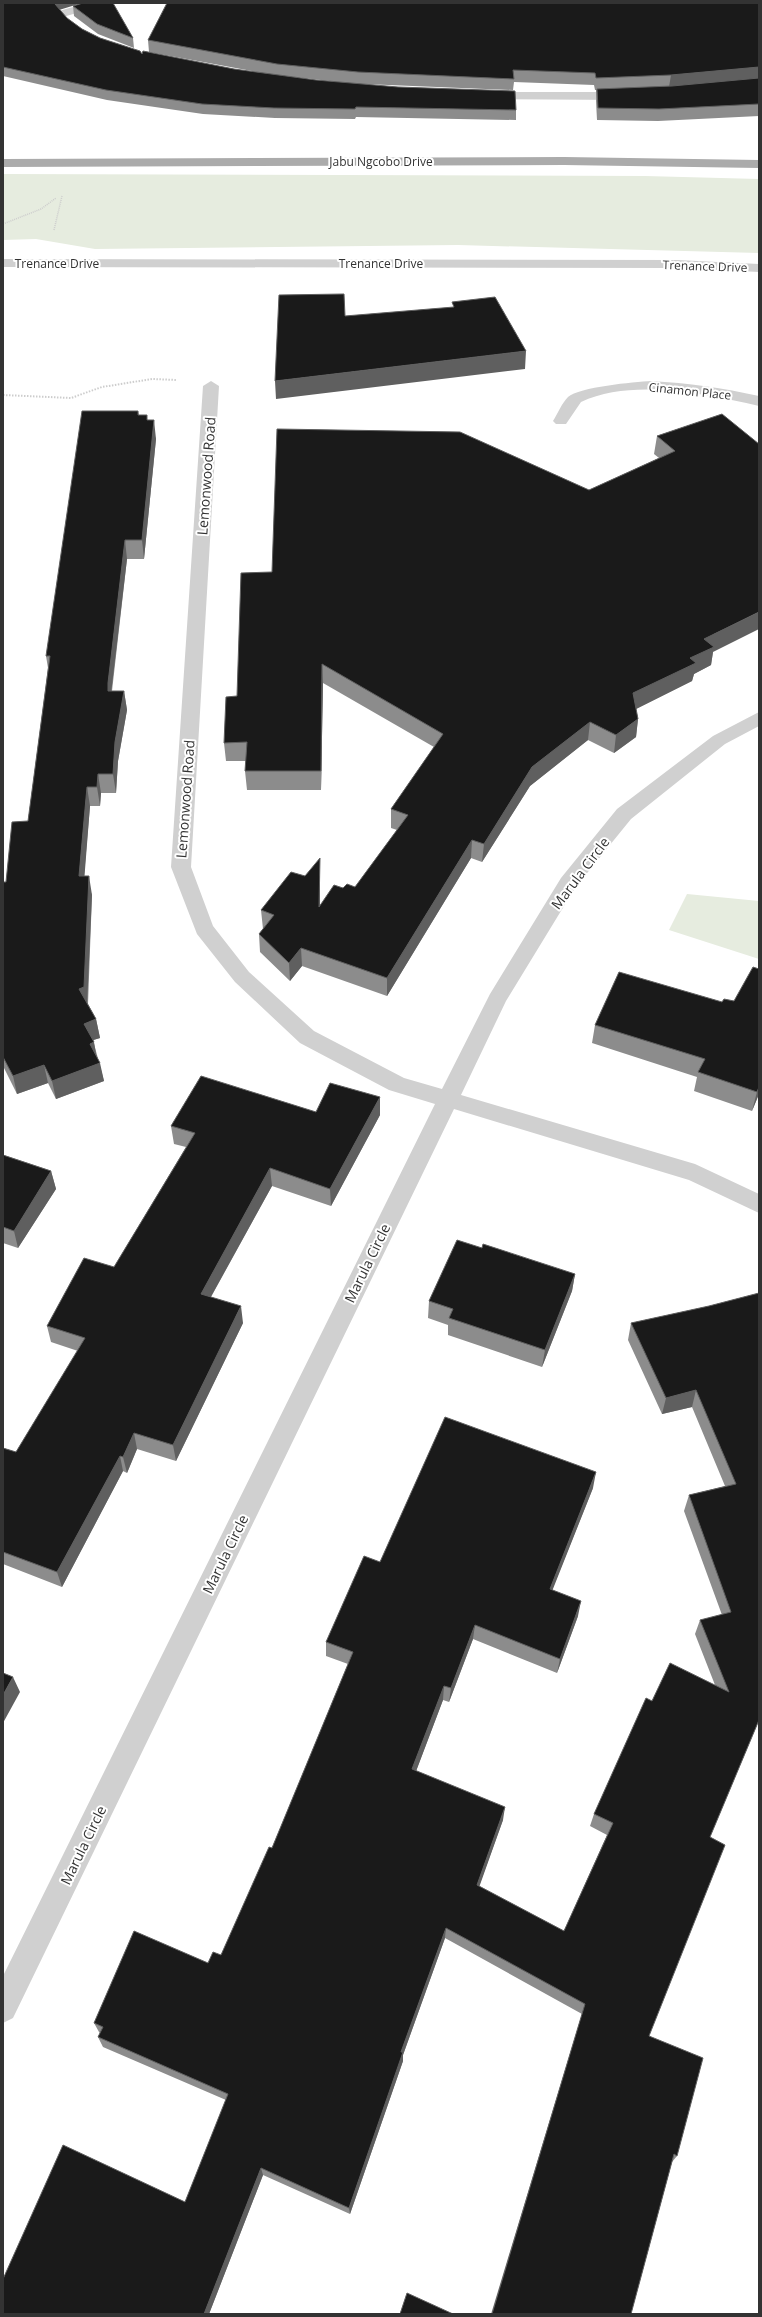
<svg xmlns="http://www.w3.org/2000/svg" width="762" height="2317" viewBox="0 0 762 2317" font-family="'Open Sans',sans-serif">
  <style>
    .green { fill: #e6ecdf }
    .lines { fill: none; stroke-linecap: round; stroke-linejoin: round }
    .path-far1 { stroke: #cdcdcd; stroke-width: 1.5; stroke-dasharray: 1 1; stroke-linecap: butt }
    .path { stroke: #cdcdcd; stroke-width: 2; stroke-dasharray: 1.5 1.5; stroke-linecap: butt }
    .minor { fill: #d0d0d0; fill-rule: evenodd }
    .major { fill: #ababab; fill-rule: evenodd }
    .wall { fill: #8c8c8c; fill-rule: evenodd }
    .shaded-wall { fill: #5f5f5f }
    .building { fill: #1a1a1a; stroke: #5f5f5f }
    .labels { text-anchor: middle; dominant-baseline: central; stroke-width: 4; stroke-linejoin: round; paint-order: stroke }
    .far-street-label { font-size: 12px; fill: #333; stroke: #fff }
    .street-label { font-size: 14px; fill: #333; stroke: #fff }
  </style>
  <rect width="100%" height="100%" fill="#fff"/>
  <path class="green" d="M3,174L645,176L759,179V253L458,245L95,249L36,239L3,240Z
    M687,894L759,901V959L669,930Z"/>
  <g class="lines">
    <path class="path-far1" d="M3,224L41,209L56,198
      M54,230L62,196"/>
    <path class="path" d="M3,395L71,398L102,387L152,379L176,380"/>
    <path class="minor" d="M87,3H106L104,5L63,17L57,13L59,11Z
      M485,92H626L632,96L626,100L481,99L479,96Z
      M3,259L677,260L759,264V272L677,268L3,267Z
      M211,381L219,386L191,867L213,926L249,972L314,1031L404,1078L442,1089L490,994L561,878L617,809L713,736L759,712V726L725,744L631,819L575,888L506,1001L461,1095L695,1164L759,1194V1213L689,1180L454,1109L13,2018L3,2023V1976L435,1104L389,1090L300,1043L235,982L197,934L171,867L203,386Z
      M651,381C688,383 723,388 759,396V406C706,394 632,378 581,402L566,424H556L553,421C558,413 562,403 568,397C579,387 634,382 651,381Z"/>
    <path class="major" d="M564,157L759,160V168L564,165L3,167V159Z"/>
  </g>
  <path class="wall" d="M3,3L59,9L67,18L82,29L100,38L142,54L234,69L273,75L149,52L148,40L759,3V116L658,121L597,120L596,101V90H595L594,85L514,82L513,90L364,84L516,110V120L356,117L355,119L275,118L203,114L107,100L3,76ZM285,76L348,83L316,80Z
    M73,6L133,38L134,48L98,34L74,16Z
    M138,411L139,415L148,420L156,439L144,559H127L112,691H124L127,710L118,761L116,793H101L100,806H90L84,876L92,895L88,1004L96,1019L100,1038L93,1040L104,1081L56,1099L48,1083L17,1094L3,1066V882H6L28,821L48,668L46,656Z
    M722,414L713,652L711,665L694,674L692,681L636,709L638,719L636,737L614,753L588,740L530,786L482,862L471,858L387,996L302,966L290,981L260,952L259,934L263,929L261,910L305,876H320V905L343,888L355,887L397,830L391,828V809L434,747L323,683L321,790H247L245,771L246,761H226L224,743L237,696L272,572L589,490L659,458L654,454L657,436Z
    M734,1001L759,1094L752,1111L694,1091L697,1077L592,1043L595,1025L722,1002Z
    M380,1097V1115L331,1206L272,1186L211,1297L243,1323L176,1461L137,1449L127,1473L123,1471L62,1587L3,1564V1448L16,1452L78,1351L51,1342L47,1326L114,1267L186,1147L174,1144L171,1126L316,1112Z
    M3,1155L51,1171L56,1189L18,1248L3,1243Z
    M482,1248L575,1274L572,1291L542,1367L448,1335V1325L428,1318L429,1301Z
    M759,1293V1720L710,1837L649,2036L677,2156L672,2162L631,2314H491L582,2014L445,1938L403,2055V2061L350,2214L263,2175L209,2314H3L185,2202L226,2100L103,2047L98,2037L100,2033L99,2032L94,2023L208,1963L221,1955L272,1848L348,1664L326,1656V1642L380,1562L593,1488L552,1590L578,1616L557,1673L473,1639L449,1702L443,1700L416,1771L503,1820L479,1886L564,1931L607,1835L590,1826L594,1814L652,1701L715,1685L695,1634L700,1620L722,1615L684,1511L689,1495L725,1486L692,1407L662,1414L628,1340L631,1323L709,1306Z"/>
  <path class="shaded-wall" d="M55,3H82L59,10L55,4Z
    M759,67V79L669,87L671,75Z
    M526,351L525,369L276,399L275,381Z
    M154,420L156,439L144,559L142,540Z
    M125,540L127,559L110,702L108,691V683Z
    M759,612V629L713,652L711,665L694,674L692,681L630,712L633,693L690,658L704,639Z
    M322,664L323,683L321,790V771Z
    M124,691L127,710L118,761L116,793L113,774L115,742Z
    M638,719L636,737L614,753L616,735Z
    M590,722L588,740L530,786L482,862L484,844L532,767Z
    M98,774L101,793L100,806L97,787Z
    M87,787L90,806L83,895L79,876Z
    M472,840L471,858L387,996V978Z
    M320,858V925L319,907Z
    M89,876L92,895L87,1006L79,989Z
    M301,948L302,966L290,981L289,963Z
    M96,1019L100,1038L87,1042L84,1024Z
    M94,1042L97,1060L90,1044Z
    M100,1063L104,1081L56,1099L52,1081Z
    M44,1065L48,1083L17,1094L13,1076Z
    M759,1087V1094L752,1111L757,1092Z
    M380,1097V1115L331,1206L330,1189Z
    M270,1168L272,1186L203,1311L201,1294Z
    M51,1171L56,1189L18,1248L14,1231Z
    M575,1274L572,1291L542,1367L545,1350Z
    M241,1306L243,1323L176,1461L173,1445Z
    M696,1390L692,1407L662,1414L666,1398Z
    M134,1433L137,1449L127,1473L123,1457Z
    M120,1456L123,1471L62,1587L57,1572Z
    M596,1472L593,1488L547,1604L550,1589Z
    M581,1601L578,1616L557,1673L560,1659Z
    M475,1625L473,1639L449,1702L451,1688Z
    M13,1677L20,1692L3,1723V1695Z
    M444,1686L443,1700L412,1782V1769Z
    M505,1807L503,1820L476,1896L477,1885Z
    M446,1928L445,1938L403,2055V2061L350,2214L349,2208L401,2052Z
    M261,2168L263,2175L209,2314H204Z"/>
  <path class="building" d="M3,3H55V4L67,18L82,29L100,38L140,51L142,54L143,51L234,69L316,80L398,87L515,91L516,110L356,107L355,109L274,108L202,104L106,90L3,67Z
    M83,3H113L133,38L97,24L73,6Z
    M167,3H759V67L671,75L596,78L595,73L513,70L514,79L358,72L277,64L148,40Z
    M759,78V104L659,109L598,108L597,89L672,86Z
    M344,294L345,316L454,307L452,302L495,297L526,351L275,381L279,295Z
    M82,411H138V415H147V420H154L142,540H125L108,683V691H124L115,742L113,774H98L97,787H87L79,876H89L84,987L79,989L96,1019L84,1024L94,1042L90,1044L100,1063L52,1081L44,1065L13,1076L3,1057V882H6L12,822L28,821L50,656H46Z
    M722,414L759,444V612L704,639L714,647L690,658L696,663L633,693L638,719L616,735L590,722L532,767L484,844L472,840L387,978L301,948L289,963L259,934L274,915L261,910L291,872L305,876L320,858L319,907L334,885L343,888L347,884L355,887L408,815L391,809L443,734L322,664L321,771H245L247,742L224,743L226,697L237,696L241,573L272,572L277,429L460,432L589,490L675,451L657,436Z
    M753,967L759,969V1087L757,1092L698,1072L705,1059L595,1025L619,972L722,1002L724,999L734,1001Z
    M201,1076L316,1112L330,1083L380,1097L330,1189L270,1168L201,1294L241,1306L173,1445L134,1433L123,1457L120,1456L57,1572L3,1552V1448L16,1452L85,1338L47,1326L84,1258L114,1267L195,1133L171,1126Z
    M3,1155L51,1171L14,1231L3,1227Z
    M457,1240L482,1248L483,1244L575,1274L545,1350L449,1318L453,1309L429,1301Z
    M759,1293V1720L710,1837L725,1845L649,2036L703,2058L677,2156L674,2154L631,2314H492L585,2004L446,1928L401,2052H403L349,2208L261,2168L204,2314H3V2279L63,2145L185,2202L228,2094L98,2037L103,2027L94,2023L134,1931L208,1963L213,1952L221,1955L269,1847L272,1848L353,1652L326,1642L364,1556L380,1562L445,1417L596,1472L550,1589L581,1601L560,1659L475,1625L451,1688L444,1686L412,1769L505,1807L477,1885L564,1931L613,1823L594,1814L646,1698L652,1701L670,1663L729,1692L700,1620L731,1612L689,1495L736,1484L696,1390L666,1398L631,1323L709,1306Z
    M3,1673L13,1677L3,1695Z
    M407,2293L453,2314H400Z"/>
  <g class="labels">
    <g class="far-street-label">
      <text x="381" y="161">Jabu Ngcobo Drive</text>
      <text x="57" y="263">Trenance Drive</text>
      <text x="381" y="263">Trenance Drive</text>
      <text transform="translate(705 266) rotate(2)">Trenance Drive</text>
      <text transform="translate(690 391) rotate(6)">Cinamon Place</text>
    </g>
    <g class="street-label">
      <text transform="translate(206 476) rotate(-86)">Lemonwood Road</text>
      <text transform="translate(185 799) rotate(-86)">Lemonwood Road</text>
      <text transform="translate(580 873) rotate(-53)">Marula Circle</text>
      <text transform="translate(367 1263) rotate(-64)">Marula Circle</text>
      <text transform="translate(225 1554) rotate(-64)">Marula Circle</text>
      <text transform="translate(83 1845) rotate(-64)">Marula Circle</text>
    </g>
  </g>
  <rect width="762" height="2317" fill="none" stroke="#333333" stroke-width="8"/>
</svg>
